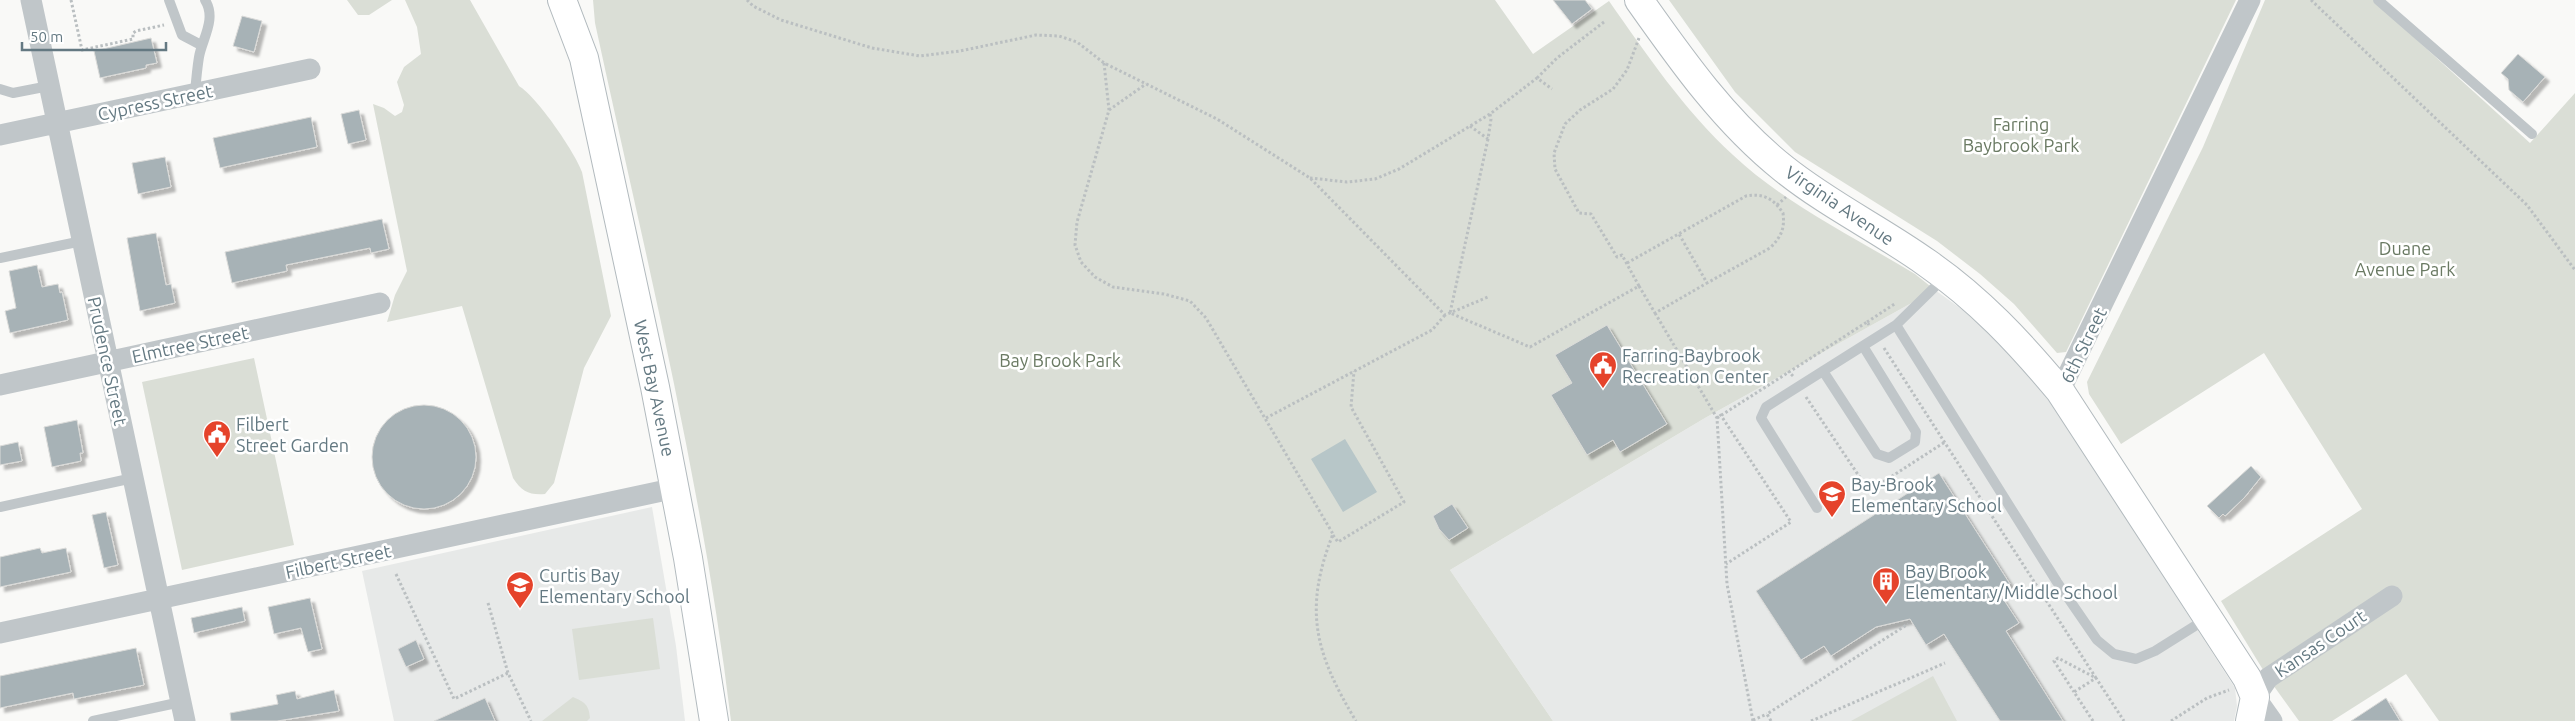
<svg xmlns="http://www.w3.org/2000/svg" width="2575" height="721" viewBox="0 0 2575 721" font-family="Ubuntu,sans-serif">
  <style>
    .built { fill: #e7e9e8 }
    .green { fill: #daded6 }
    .water { fill: #b7c6c8 }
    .building { fill: #a7b2b6; stroke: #dbdbd9; filter: url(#shadow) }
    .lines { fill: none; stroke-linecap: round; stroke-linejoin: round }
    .secondary-casing { stroke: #b2babe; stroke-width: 30 }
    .path { stroke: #babfc1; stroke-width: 3; stroke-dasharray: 2.5 2.5; stroke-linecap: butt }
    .lane { stroke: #c0c6c9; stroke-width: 10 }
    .street { stroke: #c0c6c9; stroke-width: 21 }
    .secondary { stroke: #fff; stroke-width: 28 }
    .labels { text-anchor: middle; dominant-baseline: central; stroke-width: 5; stroke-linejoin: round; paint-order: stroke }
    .street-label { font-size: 18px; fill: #647982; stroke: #fff }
    .park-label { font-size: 18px; fill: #6a7a63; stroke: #fff }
    .poi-label { font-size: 18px; fill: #647982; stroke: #fff; text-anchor: start }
  </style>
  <defs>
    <filter id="shadow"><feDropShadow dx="4.5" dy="4.5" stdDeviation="1" flood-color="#0004"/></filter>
  </defs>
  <rect width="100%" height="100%" fill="#f9f9f7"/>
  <path class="built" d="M1935,290L1985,326L2018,360L2049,399L2235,688L2237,706L2234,721H1553L1450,570L1705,418Z
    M652,507L676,646L685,721H394L362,571Z"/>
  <path class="green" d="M347,0H392L369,15H358Z
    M405,0H470L519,86C537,97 575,152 582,172L611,316L584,368L554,483L545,494C529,495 522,492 513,478L462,306L387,322L395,295L407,271L373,104L384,108L395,116L402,112L404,105L397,82L404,67L421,54L417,27Z
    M593,0H1495L1533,54L1609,1C1647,55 1684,110 1733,155C1785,204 1854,237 1915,274L1935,290L1705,418L1450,570L1553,721H731C703,486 645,254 595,23Z
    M1669,0H2236L2066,352L2057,353L2014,304L1980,274L1937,241L1795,152L1735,92Z
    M2265,0H2373L2530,143L2575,93V721H2439L2406,674L2332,721H2299L2268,678L2221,601L2362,509L2264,353L2121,444L2089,394L2087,382L2203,147Z
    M254,358L294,545L182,570L142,382Z
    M653,618L660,669L579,680L572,629Z
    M1933,676L1957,721H1851Z
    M573,697C584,702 589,704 590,718L587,721H542Z"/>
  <path class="water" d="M1345,439L1377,492L1343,512L1311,459Z"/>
  <path class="building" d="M1553,0H1585L1592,9L1572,24Z
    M242,16L262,21L254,52L233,46Z
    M151,38L157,63L146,65V68L100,78L94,51Z
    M2518,54L2545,77L2523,102L2509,90L2508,79L2501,73Z
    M359,110L366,140L348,144L341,114Z
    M311,117L317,147L220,168L213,138Z
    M165,157L171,187L138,194L132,163Z
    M382,219L389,249L371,253L370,248L286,265L287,271L232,283L225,252Z
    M156,233L166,285L171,284L175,303L140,311L127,238Z
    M37,265L42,287L58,284L60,293L62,292L68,320L10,333L5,311L16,308L9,271Z
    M1607,325L1667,424L1620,452L1613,440L1587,455L1551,395L1572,383L1555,355Z
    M372 457a52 52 0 1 1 104 0a52 52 0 1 1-104 0Z
    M77,420L83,453H80L81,461L52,467L44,427Z
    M18,442L22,461L0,465V446Z
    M2251,466L2261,477L2244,498L2225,516L2223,514L2219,518L2207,506Z
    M1939,473L2010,584L1998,591L2019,623L2006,631L2063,721H2000L1944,634L1926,645L1910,619L1876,627L1831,656L1824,646L1801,660L1756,591Z
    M1452,504L1468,528L1449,540L1439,529L1433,516Z
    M106,512L118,565L104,568L92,515Z
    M40,548L42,553L66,548L71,572L0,587V557Z
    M310,598L322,649L308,652L301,628L274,634L268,607Z
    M242,607L245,621L194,633L191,618Z
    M416,640L424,659L406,667L398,649Z
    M136,648L144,685L74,699L73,693L0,708V676Z
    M334,690L339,711L277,721H231L230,713L278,704L276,695L295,691L297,699Z
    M485,698L495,721H434Z
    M2386,698L2400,721H2351Z"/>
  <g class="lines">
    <g class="secondary-casing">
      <path id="secondary" d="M562,0L584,58L655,387L688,558L714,721
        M1639,0C1682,61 1725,122 1784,169C1829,205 1881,230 1927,263C1979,299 2020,343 2060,391L2247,678L2255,697L2250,721"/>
    </g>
    <path class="path" d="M71,0L82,50L133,39V33L136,31L164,25
      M747,0L753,6L781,20L872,48L920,56L960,51L1036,35L1059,36L1077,42L1104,63L1217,119L1310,178L1445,315L1488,297
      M2311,0L2527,205L2575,270
      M1104,63L1109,110L1077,222L1075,245L1081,262L1095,277L1113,287L1164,294L1190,301L1206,318L1333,534C1303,610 1315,653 1356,721
      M1537,78L1557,58L1604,22
      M1109,110L1146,84
      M1470,126L1488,139L1491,119L1490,114
      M1488,139L1450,313L1530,347L1639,286L1622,255L1617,257L1591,214L1579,213L1555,169L1554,153L1565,124L1580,110L1613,89L1627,70L1639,38
      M1310,178L1347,182L1375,179L1399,169L1490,114L1537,78L1552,89
      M1777,205L1786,197
      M1627,263L1746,196C1763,193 1773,198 1783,213C1785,229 1781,237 1770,248L1707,283L1679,234
      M1639,286L1655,313L1707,283
      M1655,313L1717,418L1727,584L1753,721
      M1867,322L1896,303
      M1884,348L2096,678L2058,658L2054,661L2074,692
      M1793,376L1789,372L1867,322L1869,325
      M1806,397L1869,491L1945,442
      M1720,414L1791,522L1726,564
      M1266,418L1432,330L1445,315
      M1717,418L1789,372
      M1333,535L1338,542L1404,502L1351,407L1354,371
      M396,574L454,699L508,673
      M488,603L508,673L531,721
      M1753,720L1767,714
      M1771,721L1767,714L1908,624
      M1811,721L1945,663
      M2093,721L2074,692L2096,678L2124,721
      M2171,721L2207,698L2229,690"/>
    <path class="lane" d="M169,0L182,35L201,45
      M2378,0L2532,134
      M0,89L13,93L49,86
      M195,93C196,81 197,69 199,57C202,39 217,19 205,0
      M0,258L82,241
      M1896,325L2057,582L2097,640L2114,654L2136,659L2155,651L2206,619
      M1823,371L1877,454L1889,458L1915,442L1916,432L1863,346
      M0,507L133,478
      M1817,508L1761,418L1766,407L1896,325L1945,277
      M93,721L181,702"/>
    <path class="street" d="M31,0L185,721
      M0,135L310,69
      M0,385L380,303
      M2060,391L2250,0
      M0,633L676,488
      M2272,721L2255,697L2268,678L2392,596"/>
    <use href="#secondary" class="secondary"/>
  </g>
  <defs>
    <g id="civic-pin" transform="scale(1.4375)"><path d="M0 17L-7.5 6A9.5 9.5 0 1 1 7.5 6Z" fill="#e5432b" stroke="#fff"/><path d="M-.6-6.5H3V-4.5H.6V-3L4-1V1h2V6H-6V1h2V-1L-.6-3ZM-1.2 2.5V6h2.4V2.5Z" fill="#fff"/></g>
    <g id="school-pin" transform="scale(1.4375)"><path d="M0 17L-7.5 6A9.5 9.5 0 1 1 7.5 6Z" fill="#e5432b" stroke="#fff"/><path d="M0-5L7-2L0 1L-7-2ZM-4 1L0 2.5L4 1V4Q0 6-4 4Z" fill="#fff"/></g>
    <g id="building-pin" transform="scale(1.4375)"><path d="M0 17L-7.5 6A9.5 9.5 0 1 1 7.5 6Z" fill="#e5432b" stroke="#fff"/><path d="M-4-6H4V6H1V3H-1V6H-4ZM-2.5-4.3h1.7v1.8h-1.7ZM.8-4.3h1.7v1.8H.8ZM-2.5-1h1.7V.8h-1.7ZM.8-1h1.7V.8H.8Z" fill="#fff"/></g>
  </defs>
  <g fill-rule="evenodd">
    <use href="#civic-pin" x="1603" y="365"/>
    <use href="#civic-pin" x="217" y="434"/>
    <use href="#school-pin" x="1832" y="494"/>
    <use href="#building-pin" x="1886" y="581"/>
    <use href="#school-pin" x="520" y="585"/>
  </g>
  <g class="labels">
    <g class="street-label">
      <text transform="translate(155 102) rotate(-12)">Cypress Street</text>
      <text transform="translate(1840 205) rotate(34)">Virginia Avenue</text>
      <text transform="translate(190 344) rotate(-12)">Elmtree Street</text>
      <text transform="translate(2083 345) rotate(-64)">6th Street</text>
      <text transform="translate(108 361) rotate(78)">Prudence Street</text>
      <text transform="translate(655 388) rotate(78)">West Bay Avenue</text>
      <text transform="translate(338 561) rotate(-12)">Filbert Street</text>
      <text transform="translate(2320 643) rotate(-34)">Kansas Court</text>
    </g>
    <g class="park-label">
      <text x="2021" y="124">Farring<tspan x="2021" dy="21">Baybrook Park</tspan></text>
      <text x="2405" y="248">Duane<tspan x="2405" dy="21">Avenue Park</tspan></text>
      <text x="1060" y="360">Bay Brook Park</text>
    </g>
    <g class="poi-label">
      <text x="1622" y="355">Farring-Baybrook<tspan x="1622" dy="21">Recreation Center</tspan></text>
      <text x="236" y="424">Filbert<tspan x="236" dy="21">Street Garden</tspan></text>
      <text x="1851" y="484">Bay-Brook<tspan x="1851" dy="21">Elementary School</tspan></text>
      <text x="1905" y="571">Bay Brook<tspan x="1905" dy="21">Elementary/Middle School</tspan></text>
      <text x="539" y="575">Curtis Bay<tspan x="539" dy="21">Elementary School</tspan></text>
    </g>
  </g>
  <path d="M22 42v8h144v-8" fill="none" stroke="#647982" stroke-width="2.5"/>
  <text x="30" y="42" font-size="15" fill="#647982" stroke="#ffffff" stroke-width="4" paint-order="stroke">50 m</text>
</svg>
